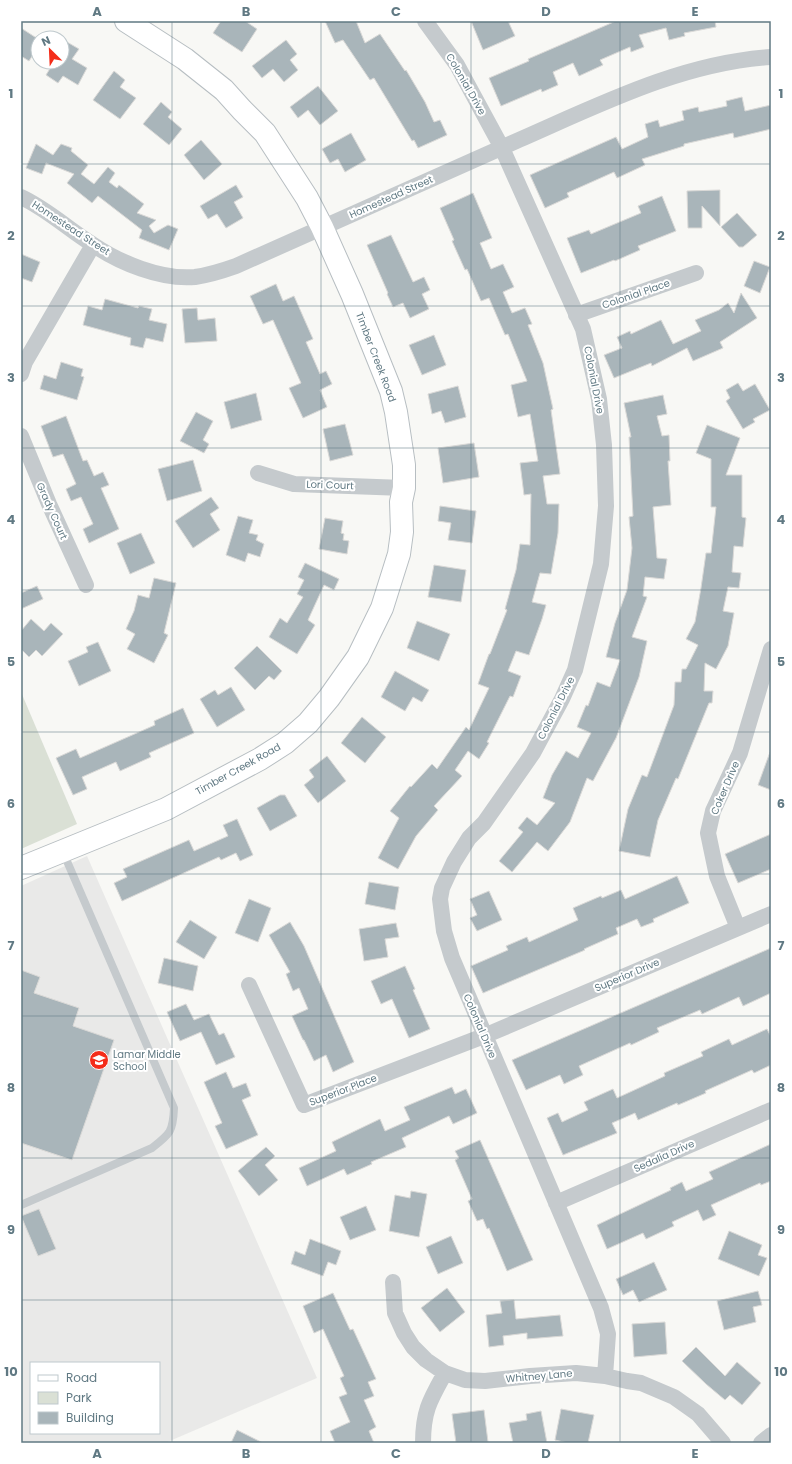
<svg xmlns="http://www.w3.org/2000/svg" width="792" height="1464" viewBox="0 0 792 1464" font-family="Poppins,sans-serif">
  <style>
    .built { fill: #e9e9e8; fill-rule: evenodd }
    .green { fill: #dae0d5 }
    .building { fill: #a9b5ba; stroke: #dad9d7 }
    .lines { fill: none; stroke-linecap: round; stroke-linejoin: round }
    .secondary-casing { stroke: #b7bec2; stroke-width: 24 }
    .lane { stroke: #c5cacd; stroke-width: 8 }
    .street { stroke: #c5cacd; stroke-width: 16 }
    .secondary { stroke: #fff; stroke-width: 22 }
    .grid { fill: none; stroke: #607983; stroke-width: 1; stroke-opacity: 0.55 }
    .labels { text-anchor: middle; dominant-baseline: central; stroke-width: 4; stroke-linejoin: round; paint-order: stroke }
    .street-label { font-size: 10px; fill: #607983; stroke: #fff }
    .poi-label { font-size: 10px; fill: #607983; stroke: #fff; text-anchor: start }
    .neatline { fill: none; stroke: #607983; stroke-width: 1.5 }
    .grid-label { font-size: 13px; text-anchor: middle; font-weight: bold; fill: #607983 }
  </style>
  <rect width="100%" height="100%" fill="#f8f8f5"/>
  <path class="built" d="M87,856L317,1378L165,1443H21V886ZM31,1363H159V1433H31Z"/>
  <path class="green" d="M21,692L77,824L21,849Z"/>
  <path class="building" d="M221,21H245L257,29L242,52L213,33Z
    M325,21H356L365,43L380,34L405,71L406,70L425,102L434,122L440,120L447,135L418,148L414,140L412,141L374,78L370,80L343,40L335,43Z
    M471,21H508L515,36L483,50Z
    M616,21H715L716,27L684,33L685,36L669,40L666,28L639,35L644,47L631,52L630,47L600,60L603,65L579,76L573,63L553,72L558,85L542,92L541,89L501,106L489,78L529,61L528,59Z
    M21,28L38,39V47L29,61L21,56Z
    M286,40L297,54L290,60L298,70L284,82L273,69L262,78L252,66Z
    M67,42L79,49L72,59L87,68L78,85L63,76L58,83L46,75L54,62H62V49Z
    M114,71L125,80L120,87L136,98L120,119L93,100Z
    M318,86L338,111L320,125L308,110L298,118L290,107Z
    M742,97L745,111L771,105V129L734,138L733,133L684,144V146L642,159L645,165L617,178L614,172L567,193L569,197L545,208L530,175L616,137L622,149L648,137L645,124L658,120L660,127L684,120L682,111L698,107L699,112L727,106L726,101Z
    M161,102L172,112L168,117L182,129L169,145L143,124Z
    M351,133L366,160L345,172L338,159L330,163L322,149Z
    M201,140L222,164L204,180L184,155Z
    M36,144L53,155L61,144L72,148L71,151L88,165L81,174L94,184L108,167L115,173L109,182L117,188L119,185L144,204L137,213L156,220L149,226L154,233L168,225L178,229L169,250L139,238L142,230L98,196L92,203L67,183L74,174L46,163L42,174L26,168Z
    M236,185L243,197L234,202L243,218L226,228L217,214L208,219L200,206Z
    M720,190V226L702,206V228H688L687,191Z
    M473,193L492,238L480,243L491,269L503,264L514,287L503,292L512,313L525,308L532,324L528,325L543,363L553,409L551,410L560,474L543,476L547,504H559L558,533L551,574L540,573L532,602L546,605L542,619L529,655L516,651L508,671L521,676L513,697L510,696L487,742L489,743L479,759L468,751L455,770L462,776L434,806L438,810L416,836L398,869L378,858L399,818L390,811L410,786L411,787L432,764L437,769L466,727L469,730L489,688L478,684L489,654H490L507,610L505,609L516,570L520,544L530,545L531,494L524,495L520,463L538,461L530,414L518,417L511,385L527,381L508,334L505,335L489,298L481,301L467,269L465,270L452,241L454,240L440,208Z
    M662,196L676,231L638,246L640,250L615,261L614,260L581,273L567,238L589,230L591,234L641,213L638,206Z
    M737,213L757,235L743,247H739L721,227Z
    M391,235L413,282L424,277L430,290L422,294L429,309L410,318L403,303L393,307L387,294L388,293L367,245Z
    M21,254L40,262L32,282L21,278Z
    M754,261L770,267L760,293L744,286Z
    M276,284L283,301L294,296L313,339L306,342L320,374L326,371L332,384L320,390L327,407L303,418L289,388L301,383L273,320L263,324L250,296Z
    M741,293L757,318L720,342L723,348L693,361L687,348L652,366L651,363L614,378L604,355L622,348L617,337L630,331L631,334L661,320L673,344L701,331L695,320L719,310L728,303L734,313Z
    M105,299L138,308L139,306L152,309L149,320L167,324L163,342L146,338L143,348L130,345L131,338L83,325L88,306L102,310Z
    M197,308L198,320L215,318L217,341L185,343L182,309Z
    M434,335L446,365L422,375L409,345Z
    M61,362L83,369L81,376L84,377L77,400L40,389L44,375L56,379Z
    M738,383L743,391L755,384L770,410L753,419L755,422L743,429L726,401L730,398L726,390Z
    M458,386L466,417L445,423L441,411L432,414L428,394Z
    M256,393L262,420L231,429L224,402Z
    M663,395L667,414L657,416L662,436L669,435L670,461H668L671,505L653,507L657,558L667,559L664,579L645,577L643,596L647,597L632,637L647,641L639,677L616,738L593,781L587,778L570,822L548,851L537,842L512,872L499,861L523,832L518,828L527,817L537,825L555,803L543,798L552,775L566,751L578,758L591,733L577,727L586,705L588,706L597,682L610,687L620,660L606,657L615,623L627,590L632,548L629,517L633,516L629,437H631L624,403Z
    M196,412L213,421L203,440L209,444L204,453L180,441Z
    M66,416L83,461L87,460L94,476L103,472L109,485L101,488L119,529L89,543L83,529L93,524L81,497L71,501L66,489L76,484L63,454L53,457L41,426Z
    M345,424L353,455L330,461L323,429Z
    M707,425L740,438L726,475H742V517L746,518L743,547L734,546L732,572L741,573L739,588L728,587L723,611L734,613L728,646L716,669L705,663L704,691H713L712,703H709L678,779L676,778L658,820L650,857L619,851L628,809L642,775L647,777L674,705L675,682H681L682,669H686L698,645L686,639L695,622L701,588L706,553H711L716,507H711V459L696,453Z
    M474,443L479,477L443,483L438,448Z
    M193,460L202,491L167,501L158,469Z
    M211,497L219,508L210,514L220,530L193,548L175,521Z
    M440,506L476,511L472,543L448,540L451,523L438,521Z
    M238,516L253,520L249,533L258,535L256,540L264,544L260,557L248,553L245,562L226,555Z
    M325,518L343,521L341,533L344,534L343,540L349,541L347,554L319,549Z
    M141,533L155,563L130,574L117,543Z
    M305,563L339,579L334,590L324,585L308,620L315,625L297,654L269,637L280,618L287,623L303,597L297,594L304,580L298,577Z
    M434,565L466,570L461,602L428,597Z
    M154,578L176,583L164,633L168,635L154,663L127,649L135,634L126,629L134,611L138,595L149,598Z
    M37,586L43,599L21,609V593Z
    M31,619L44,631L51,623L63,634L42,656L36,650L29,657L21,649V631Z
    M417,621L450,634L439,661L407,648Z
    M98,642L111,671L79,686L68,661L88,652L86,647Z
    M257,646L282,671L274,680L269,676L255,690L234,668Z
    M395,671L429,690L422,702L413,697L405,711L381,697Z
    M231,687L245,710L217,727L200,699L215,690L218,695Z
    M183,708L194,733L149,753L151,757L120,771L116,762L82,777L87,789L73,795L56,758L76,749L80,758L155,725L154,721Z
    M362,717L386,737L365,763L341,743Z
    M770,752L771,753V790L758,785Z
    M327,756L346,781L318,803L304,785L314,777L309,770Z
    M280,795H285L297,816L270,831L257,808Z
    M237,819L253,855L240,861L236,853L221,860L219,857L122,901L114,883L127,877L123,869L189,840L194,851L228,836L223,825Z
    M771,834V869L738,883L725,854Z
    M677,876L689,903L653,919L654,922L641,927L637,919L616,928L618,934L584,949L585,950L483,993L471,966L508,950L506,946L527,937L529,942L578,920L573,908L601,896L602,898L621,890L625,899Z
    M369,882L399,887L395,910L365,904Z
    M489,891L502,920L477,931L470,918L477,915L470,899Z
    M249,899L271,908L258,942L235,933Z
    M190,920L217,937L204,959L176,942Z
    M290,922L304,946L354,1062L333,1072L326,1055L314,1061L304,1040H303L292,1016L308,1009L299,988L293,991L286,974L290,972L269,935Z
    M396,923L399,937L385,939L388,957L364,961L359,929Z
    M771,948V993L743,1006L739,997L702,1014L700,1010L657,1028L659,1032L631,1045L630,1043L579,1066L583,1075L564,1084L560,1075L526,1090L512,1060Z
    M164,958L198,966L193,991L158,983Z
    M405,966L415,989L413,990L430,1029L409,1038L392,999L381,1004L371,981Z
    M21,970L40,977L34,993L79,1008L73,1026L114,1040L72,1160L21,1143Z
    M186,1004L194,1020L209,1014L219,1035L224,1033L235,1057L216,1065L201,1032L180,1041L167,1012Z
    M767,1029L771,1037V1065L754,1073L752,1070L705,1091L706,1093L678,1105L677,1103L638,1120L635,1113L612,1123L617,1133L563,1155L547,1118L558,1113L562,1122L588,1110L584,1102L613,1089L617,1098L665,1076L664,1073L703,1056L701,1052L729,1039L732,1045Z
    M226,1072L233,1088L246,1083L251,1096L242,1100L258,1135L226,1149L215,1126L222,1123L204,1082Z
    M452,1087L455,1094L466,1089L477,1113L453,1124L449,1116L402,1138L406,1147L371,1162L372,1164L347,1175L344,1169L307,1186L299,1168L336,1151L332,1142L380,1119L385,1131L410,1120L404,1107Z
    M480,1140L533,1260L507,1271L489,1228L487,1229L483,1219L477,1221L468,1201L472,1199L455,1160L459,1158L455,1151Z
    M771,1144V1181L761,1185L760,1183L711,1205L716,1215L703,1221L698,1210L672,1222L674,1226L646,1239L643,1233L607,1249L597,1225L671,1190L670,1188L682,1182L686,1191L713,1179L709,1172Z
    M266,1147L275,1156L265,1165L278,1180L259,1196L238,1171Z
    M411,1191L427,1194L419,1237L389,1231L395,1195L410,1198Z
    M366,1206L376,1230L350,1240L340,1217Z
    M39,1209L56,1249L38,1256L21,1216Z
    M729,1231L762,1245L758,1255L767,1258L759,1276L718,1259Z
    M451,1236L463,1263L438,1274L426,1247Z
    M310,1239L341,1251L336,1265L328,1262L323,1276L291,1264L295,1251L305,1255Z
    M654,1262L667,1290L639,1302L633,1290L623,1295L616,1279Z
    M447,1288L465,1312L440,1332L421,1308Z
    M758,1291L762,1305L753,1307L756,1322L724,1330L717,1301Z
    M333,1293L350,1330L353,1329L376,1379L368,1382L374,1396L364,1400L376,1427L369,1431L374,1443H335L330,1431L350,1422L339,1397L347,1394L340,1378L344,1376L323,1329L314,1333L303,1306Z
    M514,1300L516,1319L560,1315L563,1336L527,1339V1333L503,1336L504,1345L489,1347L486,1315L502,1313L500,1301Z
    M665,1322L667,1354L634,1357L632,1324Z
    M696,1347L725,1376L737,1362L761,1383L742,1405L730,1395L725,1400L706,1384L682,1361Z
    M561,1409L594,1415L588,1443H568L555,1440Z
    M484,1410L488,1442L456,1443L452,1414Z
    M541,1411L547,1443H513L509,1423L527,1420L526,1414Z
    M237,1430L263,1443H231Z"/>
  <g class="lines">
    <g class="secondary-casing">
      <path id="secondary" d="M21,868L166,809L260,759L285,743L308,723L329,698L358,657L382,608L399,554L402,532L401,502L404,488V465L396,412L391,391L352,294L322,227L307,198L265,133L242,110L224,90L185,59L126,21"/>
    </g>
    <path class="lane" d="M21,1205L152,1148C170,1134 173,1132 174,1108L63,852"/>
    <path class="street" d="M425,21L457,65L502,148L583,329L599,399L604,445L606,506L601,564L575,670L562,699L533,753L484,823L469,838L454,862L442,888L440,899L444,931L452,958L601,1308L608,1334L605,1376
      M21,197C47,209 68,229 92,244C120,263 161,280 195,277C209,275 222,271 236,266C328,225 420,184 512,143C595,107 679,63 771,57
      M576,315L696,273
      M21,374L25,362L93,245
      M21,436L49,504L86,585
      M258,473L294,484L404,488
      M738,928L717,876L708,833L713,811L740,753L771,649
      M249,985L304,1105L484,1036L771,914
      M556,1203L771,1110
      M393,1282L395,1313L404,1333L413,1347L426,1360L445,1373L465,1380L485,1381L530,1376L576,1373L605,1376L627,1381L641,1383L674,1397L698,1414L723,1443
      M423,1443C423,1411 430,1400 445,1373
      M761,1443L771,1435"/>
    <use href="#secondary" class="secondary"/>
  </g>
  <path class="grid" d="M172,21V1443M321,21V1443M471,21V1443M620,21V1443M21,164H771M21,306H771M21,448H771M21,590H771M21,732H771M21,874H771M21,1016H771M21,1158H771M21,1300H771"/>
  <defs>
    <g id="school-disc" transform="scale(1)"><circle r="9.5" fill="#f42c19" stroke="#fff"/><path d="M0-5L7-2L0 1L-7-2ZM-4 1L0 2.5L4 1V4Q0 6-4 4Z" fill="#fff"/></g>
  </defs>
  <g fill-rule="evenodd">
    <use href="#school-disc" x="99" y="1060"/>
  </g>
  <g class="labels">
    <g class="street-label">
      <text transform="translate(466 84) rotate(60)">Colonial Drive</text>
      <text transform="translate(391 197) rotate(-24)">Homestead Street</text>
      <text transform="translate(71 228) rotate(33)">Homestead Street</text>
      <text transform="translate(636 294) rotate(-19)">Colonial Place</text>
      <text transform="translate(376 357) rotate(69)">Timber Creek Road</text>
      <text transform="translate(594 380) rotate(79)">Colonial Drive</text>
      <text transform="translate(330 485) rotate(2)">Lori Court</text>
      <text transform="translate(52 511) rotate(66)">Grady Court</text>
      <text transform="translate(556 708) rotate(-63)">Colonial Drive</text>
      <text transform="translate(238 769) rotate(-29)">Timber Creek Road</text>
      <text transform="translate(725 788) rotate(-67)">Coker Drive</text>
      <text transform="translate(627 975) rotate(-23)">Superior Drive</text>
      <text transform="translate(480 1026) rotate(67)">Colonial Drive</text>
      <text transform="translate(343 1090) rotate(-21)">Superior Place</text>
      <text transform="translate(664 1156) rotate(-24)">Sedalia Drive</text>
      <text transform="translate(539 1376) rotate(-5)">Whitney Lane</text>
    </g>
    <g class="poi-label">
      <text x="113" y="1054">Lamar Middle<tspan x="113" dy="12">School</tspan></text>
    </g>
  </g>
  <rect width="792" height="1464" fill="none" stroke="#ffffff" stroke-width="44"/>
  <rect x="30" y="1362" width="130" height="72" fill="#ffffff" stroke="#bfc9cd"/>
  <rect x="38" y="1375" width="20" height="6" fill="#ffffff" stroke="#bfc9cd"/>
  <text x="66" y="1382" font-size="12" fill="#607983">Road</text>
  <rect x="38" y="1392" width="20" height="12" fill="#dae0d5" stroke="#bfc9cd"/>
  <text x="66" y="1402" font-size="12" fill="#607983">Park</text>
  <rect x="38" y="1412" width="20" height="12" fill="#a9b5ba" stroke="#bfc9cd"/>
  <text x="66" y="1422" font-size="12" fill="#607983">Building</text>
  <g transform="translate(50 50) rotate(336)"><circle r="19" fill="#ffffff" stroke="#bfc9cd"/>
  <path d="M0-3L7 15L0 10L-7 15Z" fill="#f42c19"/>
  <text y="-6" font-size="11" font-weight="bold" text-anchor="middle" fill="#607983">N</text>
  </g>
  <rect x="22" y="22" width="748" height="1420" class="neatline"/>
  <g class="grid-label">
    <text x="97" y="16">A</text>
    <text x="246" y="16">B</text>
    <text x="396" y="16">C</text>
    <text x="546" y="16">D</text>
    <text x="695" y="16">E</text>
    <text x="11" y="98">1</text>
    <text x="781" y="98">1</text>
    <text x="11" y="240">2</text>
    <text x="781" y="240">2</text>
    <text x="11" y="382">3</text>
    <text x="781" y="382">3</text>
    <text x="11" y="524">4</text>
    <text x="781" y="524">4</text>
    <text x="11" y="666">5</text>
    <text x="781" y="666">5</text>
    <text x="11" y="808">6</text>
    <text x="781" y="808">6</text>
    <text x="11" y="950">7</text>
    <text x="781" y="950">7</text>
    <text x="11" y="1092">8</text>
    <text x="781" y="1092">8</text>
    <text x="11" y="1234">9</text>
    <text x="781" y="1234">9</text>
    <text x="11" y="1376">10</text>
    <text x="781" y="1376">10</text>
    <text x="97" y="1458">A</text>
    <text x="246" y="1458">B</text>
    <text x="396" y="1458">C</text>
    <text x="546" y="1458">D</text>
    <text x="695" y="1458">E</text>
  </g>
</svg>
